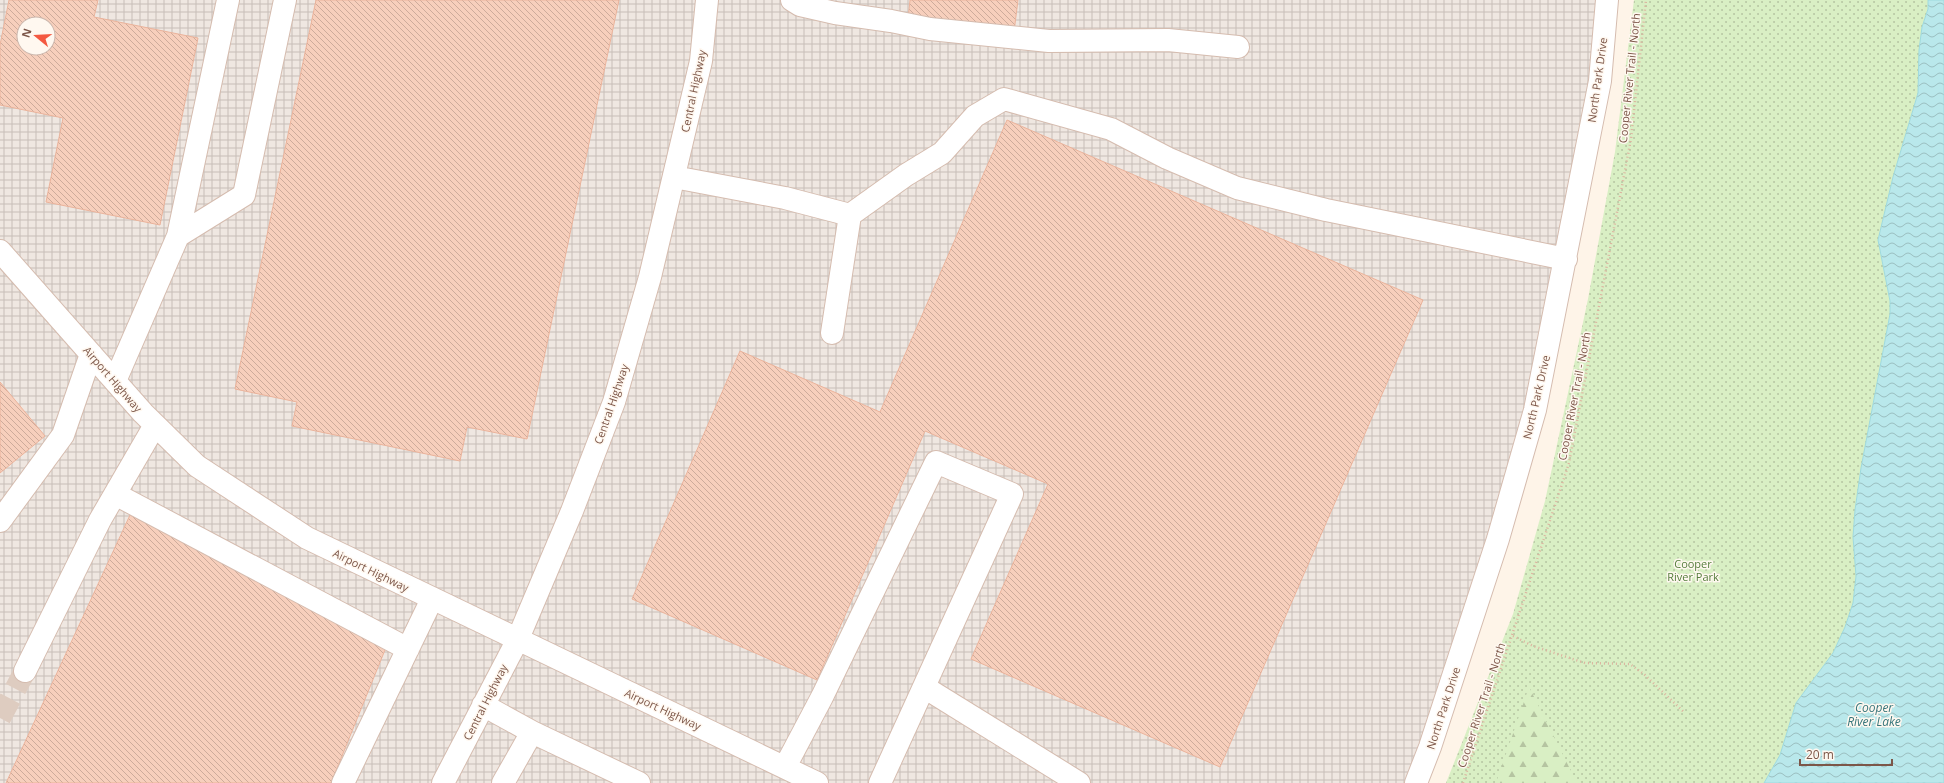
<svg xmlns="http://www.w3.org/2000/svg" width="1944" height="783" viewBox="0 0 1944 783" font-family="'Open Sans',sans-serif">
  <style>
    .industrial { fill: url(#industrial-grid); fill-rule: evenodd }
    .grass { fill: url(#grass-dots) }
    .forest { fill: url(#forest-firs) }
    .water { fill: url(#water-waves); stroke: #9edade }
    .building { fill: url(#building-back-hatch); stroke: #ebb39b; fill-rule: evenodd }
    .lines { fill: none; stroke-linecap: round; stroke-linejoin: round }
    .minor-tunnel { stroke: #deccc0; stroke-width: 22; stroke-dasharray: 22 11; stroke-linecap: butt }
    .minor-casing { stroke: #d5bcaf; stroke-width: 24 }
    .path { stroke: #ddb19e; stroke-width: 2.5; stroke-dasharray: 1 3; stroke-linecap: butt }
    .minor { stroke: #fff; stroke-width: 22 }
    .labels { text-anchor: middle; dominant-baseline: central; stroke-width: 3; stroke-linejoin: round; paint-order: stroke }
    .street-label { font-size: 11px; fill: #7c5648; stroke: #fff8f0 }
    .park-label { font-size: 11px; fill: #557d3c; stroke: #fff8f0 }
    .water-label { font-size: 12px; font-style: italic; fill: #37767b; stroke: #fff8f0 }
  </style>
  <defs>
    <pattern id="industrial-grid" width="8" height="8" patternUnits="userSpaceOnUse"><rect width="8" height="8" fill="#efe7e1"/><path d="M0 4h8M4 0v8" fill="none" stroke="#c7beb8"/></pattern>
    <pattern id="grass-dots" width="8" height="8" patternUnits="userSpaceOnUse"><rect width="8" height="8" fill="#d9efc4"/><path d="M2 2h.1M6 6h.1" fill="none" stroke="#b5c4a1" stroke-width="1.8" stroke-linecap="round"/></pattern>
    <pattern id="forest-firs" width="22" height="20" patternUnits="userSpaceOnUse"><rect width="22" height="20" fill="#d9efc4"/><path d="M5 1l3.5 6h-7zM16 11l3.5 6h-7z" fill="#b5c4a1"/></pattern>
    <pattern id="water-waves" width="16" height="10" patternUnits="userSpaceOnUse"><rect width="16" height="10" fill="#b9e8eb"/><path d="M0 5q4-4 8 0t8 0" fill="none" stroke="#9bbfc0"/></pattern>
    <pattern id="building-back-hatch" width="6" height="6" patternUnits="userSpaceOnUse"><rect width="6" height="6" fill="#f7cfbc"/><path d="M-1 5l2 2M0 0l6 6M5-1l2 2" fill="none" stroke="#cdab9b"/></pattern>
  </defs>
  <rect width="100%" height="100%" fill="#fef4e8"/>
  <path class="industrial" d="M0,0H1607L1535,410L1416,783H0ZM24,24H48V48H24Z"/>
  <path class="grass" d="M1634,0H1928V9L1922,27L1918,72V93L1893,177L1878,240L1890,301V314L1861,468L1855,510L1853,537L1856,576L1853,603L1845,627L1833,653L1796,703L1780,755L1764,783H1446L1513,614L1545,501L1588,299L1615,152Z"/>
  <path class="forest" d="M1529,687L1577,783H1496Z"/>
  <path class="water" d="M1928,0H1944V783H1764L1780,755L1796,703L1833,653L1845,627L1853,603L1856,576L1853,537L1855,510L1861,468L1890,314V301L1878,240L1893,177L1918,93L1919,50L1922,27L1928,9Z"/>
  <path class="building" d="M9,0H98L94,17L198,38L160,225L46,202L63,118L0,105V45ZM24,24H48V48H24Z
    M316,0H619L527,439L467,427L460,461L292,426L297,402L235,389Z
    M910,0H1018L1014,32L908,19Z
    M1007,120L1423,300L1220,767L971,659L1048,484L925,431L817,680L632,599L740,351L880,412Z
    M0,382L45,436L0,473Z
    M130,515L387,645L331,783H6Z"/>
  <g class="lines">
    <path class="minor-tunnel" d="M0,718L25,671"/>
    <g class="minor-casing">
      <path id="minor" d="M792,0L800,5L835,13L891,21L930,29L1049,41L1168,40L1238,47
        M674,177L785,198L850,215L832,333
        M850,215L906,175L942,153L975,116L1004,99L1111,129L1167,158L1237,188L1326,210L1566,259
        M178,236L244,195L285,0
        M0,251L143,413L197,466L307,538L817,783
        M115,381L178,236L228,0
        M115,494L408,649
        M0,521L63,435L91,354
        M25,671L100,520L155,425
        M924,687L1079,783
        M483,705L532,732
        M785,767L822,697L936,462L1012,494L880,783
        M343,783L432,599
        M443,783L517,641L572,511L614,402L650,277L701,61L707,0
        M503,783L532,732L639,783
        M1416,783L1430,747L1498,539L1535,410L1600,81L1607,0"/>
    </g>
    <path class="path" d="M1513,636L1533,646L1585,663L1630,664L1645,675L1685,713
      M1463,783L1569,463L1631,139L1646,0"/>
    <use href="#minor" class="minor"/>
  </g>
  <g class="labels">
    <g class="street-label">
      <text transform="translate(1629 78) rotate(-84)">Cooper River Trail - North</text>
      <text transform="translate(1597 80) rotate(-82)">North Park Drive</text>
      <text transform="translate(693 91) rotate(-78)">Central Highway</text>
      <text transform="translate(113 379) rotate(49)">Airport Highway</text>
      <text transform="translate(1574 396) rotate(-79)">Cooper River Trail - North</text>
      <text transform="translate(1536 397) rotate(-77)">North Park Drive</text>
      <text transform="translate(611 404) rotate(-71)">Central Highway</text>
      <text transform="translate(371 570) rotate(26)">Airport Highway</text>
      <text transform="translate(485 702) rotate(-63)">Central Highway</text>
      <text transform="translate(1481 705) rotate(-72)">Cooper River Trail - North</text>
      <text transform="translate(1443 708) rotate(-72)">North Park Drive</text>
      <text transform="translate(663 709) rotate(25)">Airport Highway</text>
    </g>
    <g class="park-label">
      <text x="1693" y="563">Cooper<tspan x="1693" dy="13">River Park</tspan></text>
    </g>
    <g class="water-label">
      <text x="1874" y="707">Cooper<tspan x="1874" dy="14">River Lake</tspan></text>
    </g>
  </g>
  <g transform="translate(36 36) rotate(288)"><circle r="19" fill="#fff8f0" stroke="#cbb7ad"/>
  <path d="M0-3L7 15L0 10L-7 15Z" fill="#f45941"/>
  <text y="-6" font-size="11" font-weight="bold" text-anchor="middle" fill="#7c5648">N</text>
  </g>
  <path d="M1800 759v6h92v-6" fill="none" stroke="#7c5648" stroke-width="2"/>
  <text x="1806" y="759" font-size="12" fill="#7c5648" stroke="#fff8f0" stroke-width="3" paint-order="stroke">20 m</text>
</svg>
